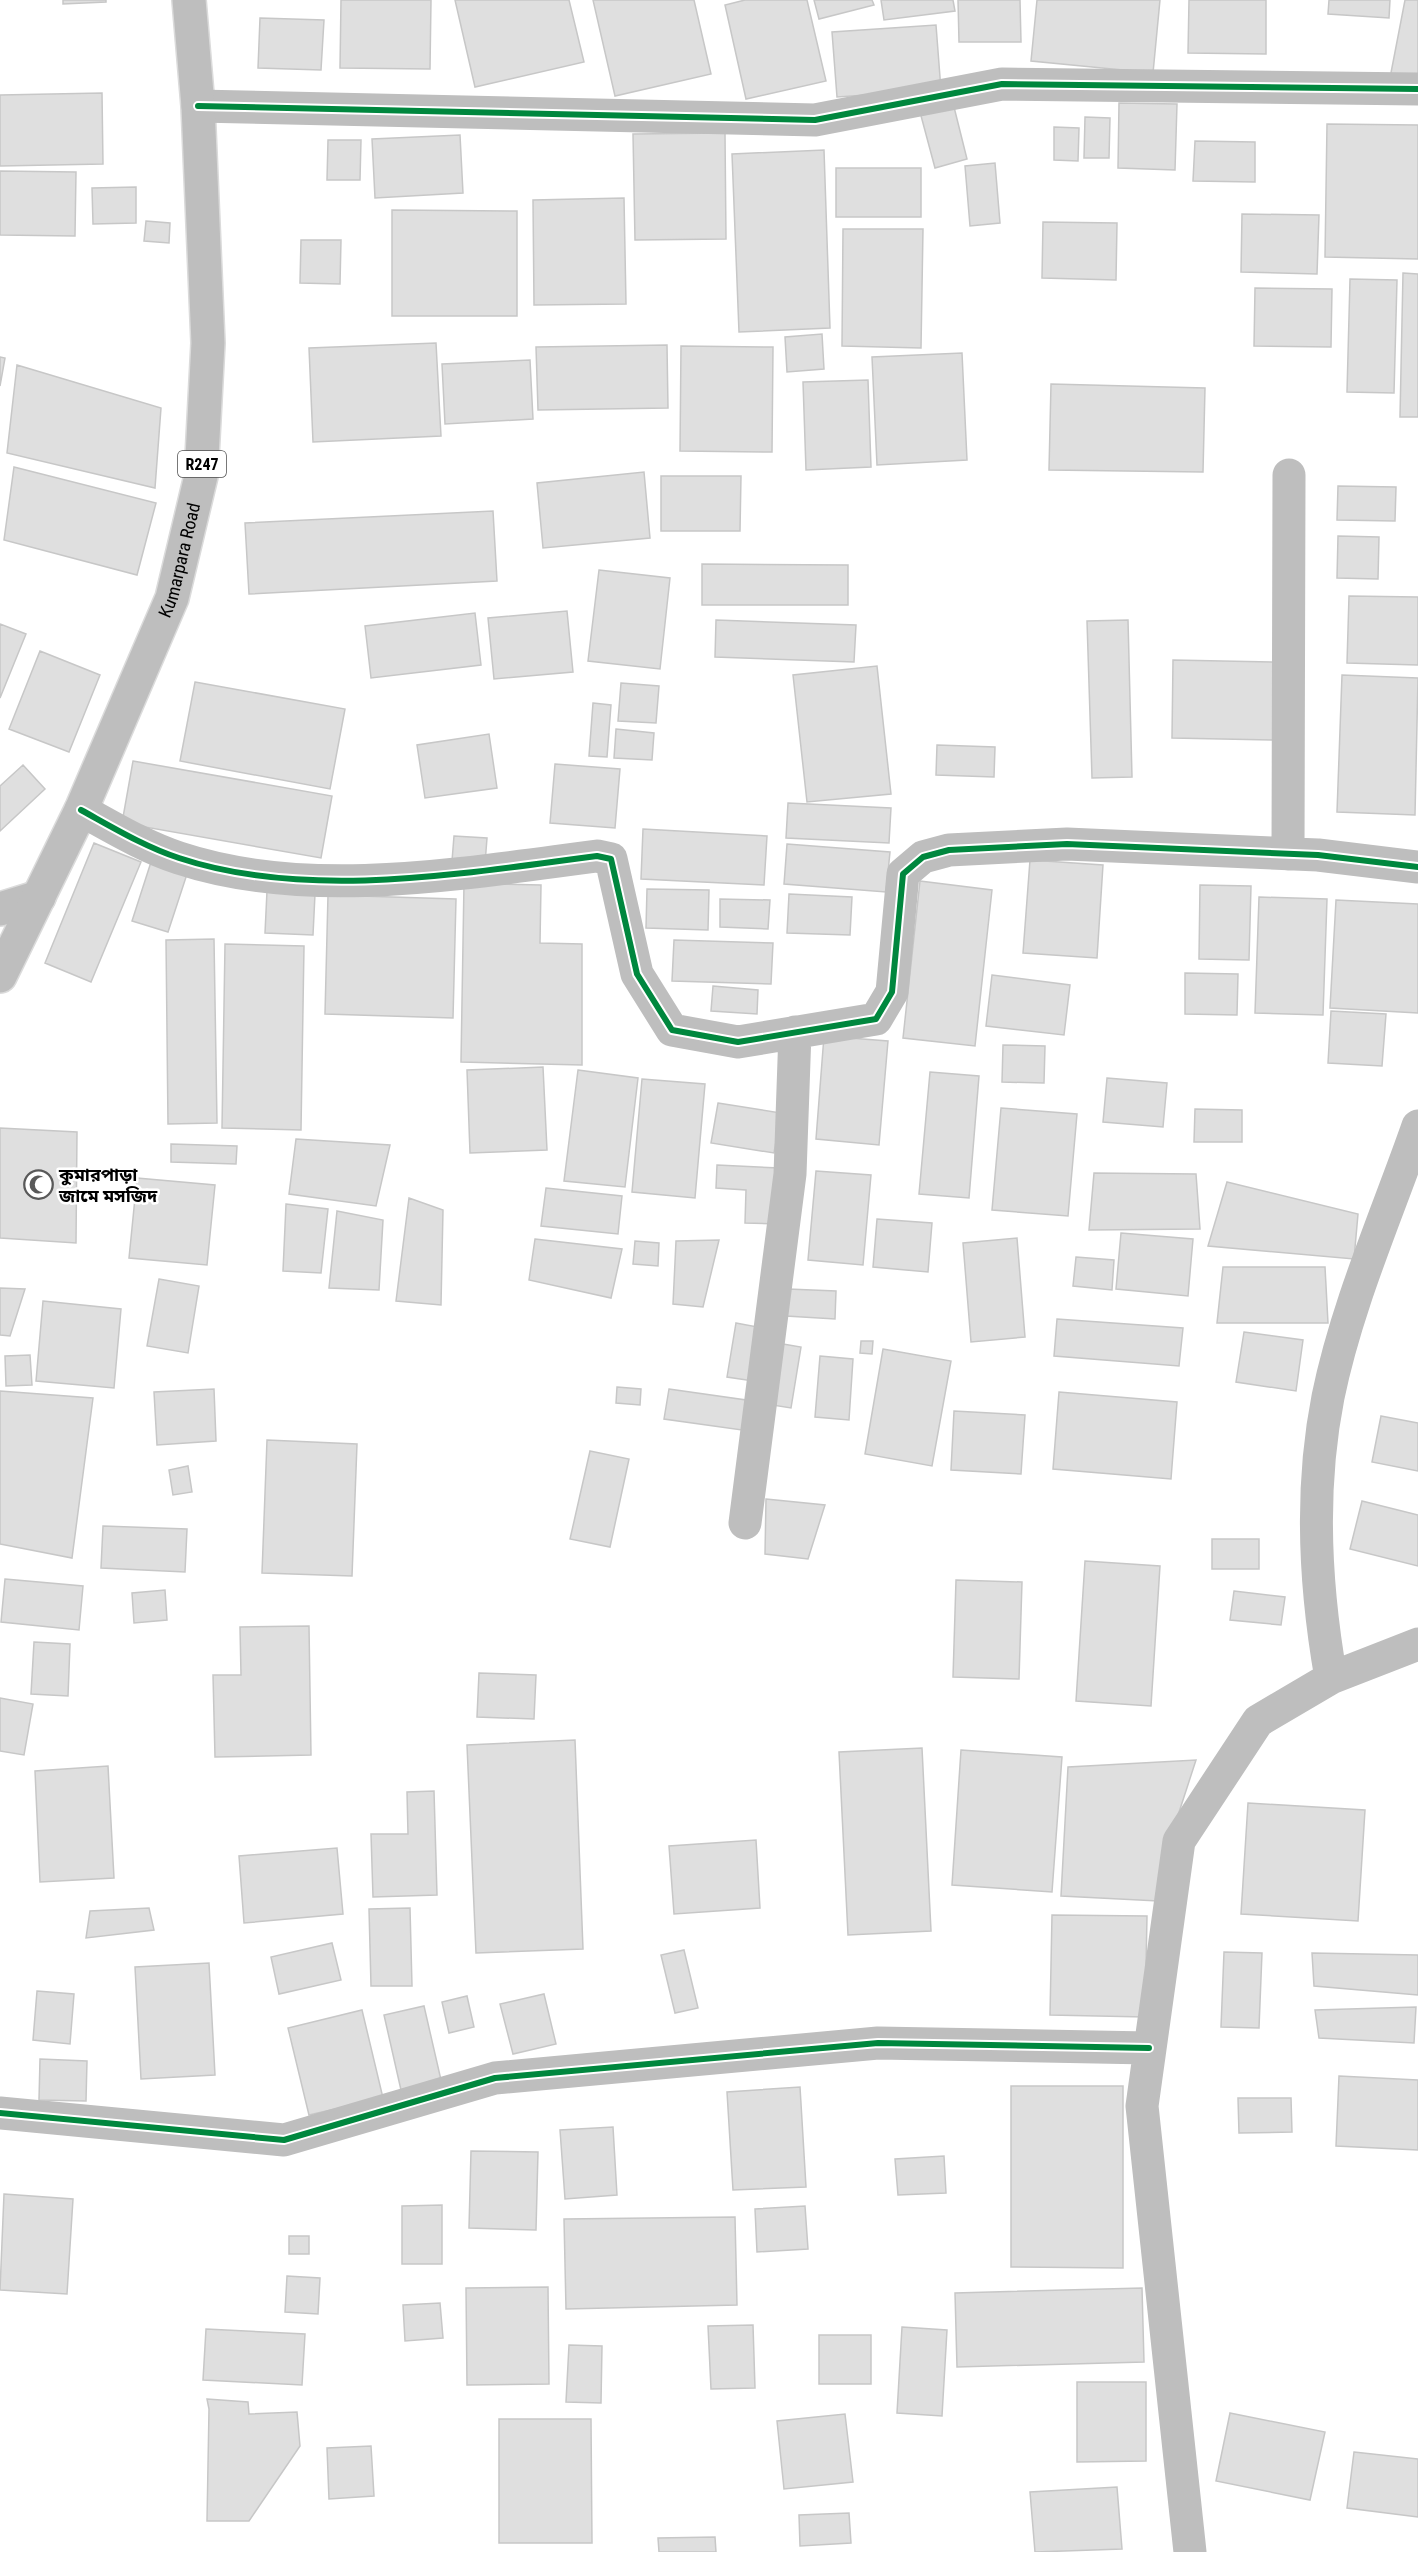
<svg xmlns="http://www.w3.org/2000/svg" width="1418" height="2552" viewBox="0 0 1418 2552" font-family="'Roboto Condensed','Noto Sans Bengali',sans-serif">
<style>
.building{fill:#dfdfdf;stroke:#c7c7c7;stroke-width:1.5}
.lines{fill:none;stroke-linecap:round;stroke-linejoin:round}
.primary-casing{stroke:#dbdbdb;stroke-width:36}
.minor{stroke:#bebebe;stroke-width:33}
.primary{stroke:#bebebe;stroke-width:33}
.cycleway-casing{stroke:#fff;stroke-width:10}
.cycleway{stroke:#00873e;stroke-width:6}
.labels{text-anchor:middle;stroke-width:5;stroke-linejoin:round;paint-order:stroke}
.shield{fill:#fff;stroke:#4c4c4c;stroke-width:1.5}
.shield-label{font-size:16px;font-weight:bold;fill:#000}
.street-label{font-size:18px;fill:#000;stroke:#fff}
.poi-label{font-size:18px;font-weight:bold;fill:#000;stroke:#fff;text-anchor:start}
</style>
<rect width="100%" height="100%" fill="#fff"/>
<path class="building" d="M 63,0 L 106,0 L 106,2 L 63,4 Z
M 341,0 L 431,0 L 430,69 L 340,68 Z
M 455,0 L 569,0 L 584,62 L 475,87 Z
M 593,0 L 694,0 L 711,74 L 615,96 Z
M 745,0 L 807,0 L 826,81 L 746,99 L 725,5 Z
M 814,0 L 872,0 L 874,5 L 819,19 Z
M 881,0 L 953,0 L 955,11 L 884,20 Z
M 958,0 L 1020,0 L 1021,42 L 959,42 Z
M 1037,0 L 1160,0 L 1153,73 L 1031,61 Z
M 1189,0 L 1266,0 L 1266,54 L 1188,53 Z
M 1329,0 L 1390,0 L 1389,18 L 1328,14 Z
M 1405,0 L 1418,0 L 1418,83 L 1390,78 Z
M 260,18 L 324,20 L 321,70 L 258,68 Z
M 936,25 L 941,90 L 837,97 L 832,32 Z
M 102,93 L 103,164 L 0,166 L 0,95 Z
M 953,103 L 967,159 L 935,168 L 920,112 Z
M 1119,103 L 1177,104 L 1175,170 L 1118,168 Z
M 1085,117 L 1110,118 L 1109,158 L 1084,158 Z
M 1327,124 L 1418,125 L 1418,259 L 1325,257 Z
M 1054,127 L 1079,128 L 1078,161 L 1054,160 Z
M 725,133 L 726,239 L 635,240 L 633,134 Z
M 460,135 L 463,193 L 375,198 L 372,139 Z
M 328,140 L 361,140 L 360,180 L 327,180 Z
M 1195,141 L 1255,142 L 1255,182 L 1193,181 Z
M 824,150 L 830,328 L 739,332 L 732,154 Z
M 995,163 L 1000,223 L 970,226 L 965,166 Z
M 836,168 L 921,168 L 921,217 L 836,217 Z
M 0,171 L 76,172 L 75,236 L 0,235 Z
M 136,187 L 136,223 L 93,224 L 92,188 Z
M 624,198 L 626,304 L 534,305 L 533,200 Z
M 392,210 L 517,211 L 517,316 L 392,316 Z
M 1242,214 L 1319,215 L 1317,274 L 1241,272 Z
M 146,221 L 170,223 L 169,243 L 144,241 Z
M 1043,222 L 1117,223 L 1116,280 L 1042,278 Z
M 843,229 L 923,229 L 921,348 L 842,346 Z
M 301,240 L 341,240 L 340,284 L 300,283 Z
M 1403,273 L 1418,274 L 1418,417 L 1400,417 Z
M 1350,279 L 1397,280 L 1394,393 L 1347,392 Z
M 1255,288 L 1332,289 L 1331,347 L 1254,346 Z
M 822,334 L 824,369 L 787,372 L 785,337 Z
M 436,343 L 441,436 L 313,442 L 309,348 Z
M 667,345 L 668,408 L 538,410 L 536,347 Z
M 681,346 L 773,347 L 772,452 L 680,451 Z
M 962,353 L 967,460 L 877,465 L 872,357 Z
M 0,357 L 5,358 L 0,386 Z
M 530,360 L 533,419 L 445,424 L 442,364 Z
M 17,365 L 161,408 L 155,488 L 7,453 Z
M 868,380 L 871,467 L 806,470 L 803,382 Z
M 1051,384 L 1205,388 L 1203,472 L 1049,470 Z
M 14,467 L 156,503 L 137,575 L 4,540 Z
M 644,472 L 650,538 L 543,548 L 537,483 Z
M 661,476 L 741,476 L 740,531 L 661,531 Z
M 1338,486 L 1396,487 L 1395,521 L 1337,520 Z
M 493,511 L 497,581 L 249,594 L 245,523 Z
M 1338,536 L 1379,537 L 1378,579 L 1337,578 Z
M 702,564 L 848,565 L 848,605 L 702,605 Z
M 599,570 L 670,578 L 660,669 L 588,661 Z
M 1349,596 L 1418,597 L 1418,665 L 1347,663 Z
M 567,611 L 573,672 L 494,679 L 488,618 Z
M 475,613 L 481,665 L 371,678 L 365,626 Z
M 716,620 L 856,625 L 854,662 L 715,657 Z
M 1128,620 L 1132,777 L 1092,778 L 1087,621 Z
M 0,624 L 26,634 L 0,698 Z
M 40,651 L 100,675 L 69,752 L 9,729 Z
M 1173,660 L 1274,662 L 1273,740 L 1172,738 Z
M 877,666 L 891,794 L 807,802 L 793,675 Z
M 1342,675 L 1418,678 L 1415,815 L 1337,812 Z
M 195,682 L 345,709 L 330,789 L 180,761 Z
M 621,683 L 659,686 L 656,723 L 618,721 Z
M 593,703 L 611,705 L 607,757 L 589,756 Z
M 616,729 L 654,733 L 652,760 L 614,758 Z
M 489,734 L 497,788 L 425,798 L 417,745 Z
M 937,745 L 995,747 L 994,777 L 936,775 Z
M 133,761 L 332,796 L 321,858 L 122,823 Z
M 555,764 L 620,769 L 615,828 L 550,823 Z
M 23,765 L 45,789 L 0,831 L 0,786 Z
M 788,803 L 891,808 L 889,843 L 786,838 Z
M 643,829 L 767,836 L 764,885 L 641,879 Z
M 454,836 L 487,838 L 485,864 L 452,861 Z
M 94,843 L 141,862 L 91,982 L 45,963 Z
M 787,844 L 890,852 L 886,892 L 784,884 Z
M 152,859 L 188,871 L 168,932 L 132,921 Z
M 1030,860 L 1103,865 L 1097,958 L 1023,953 Z
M 920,881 L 992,890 L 975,1046 L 903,1038 Z
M 464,883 L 541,885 L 540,943 L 582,944 L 582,1065 L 461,1062 Z
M 1200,885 L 1251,886 L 1249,960 L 1199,959 Z
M 647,889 L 709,890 L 708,930 L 646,928 Z
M 267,891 L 315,894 L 313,935 L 265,933 Z
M 789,894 L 852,897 L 850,935 L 787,933 Z
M 328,895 L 456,899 L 453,1018 L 325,1014 Z
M 1259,897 L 1327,899 L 1323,1015 L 1255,1013 Z
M 720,899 L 770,900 L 768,929 L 720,927 Z
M 1336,900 L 1418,904 L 1418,1013 L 1330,1008 Z
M 214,939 L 217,1123 L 168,1124 L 166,940 Z
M 674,940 L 773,943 L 771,984 L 672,981 Z
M 225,944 L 304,946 L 301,1130 L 222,1128 Z
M 1185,973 L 1238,974 L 1237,1015 L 1185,1014 Z
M 992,975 L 1070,985 L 1064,1035 L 986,1026 Z
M 713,986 L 758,990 L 757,1014 L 711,1011 Z
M 1331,1011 L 1386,1014 L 1382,1066 L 1328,1063 Z
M 824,1036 L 888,1041 L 879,1145 L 816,1139 Z
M 1003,1045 L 1045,1046 L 1044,1083 L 1002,1082 Z
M 543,1067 L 547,1150 L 470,1153 L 467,1070 Z
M 578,1070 L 638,1078 L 625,1187 L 564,1181 Z
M 930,1072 L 979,1076 L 969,1198 L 919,1194 Z
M 1107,1078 L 1167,1083 L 1163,1127 L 1103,1122 Z
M 642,1079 L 705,1084 L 695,1198 L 632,1192 Z
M 718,1103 L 781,1113 L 774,1153 L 711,1143 Z
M 1001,1108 L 1077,1114 L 1068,1216 L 992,1210 Z
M 1195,1109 L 1242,1110 L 1242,1142 L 1194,1142 Z
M 0,1128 L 77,1132 L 76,1243 L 0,1238 Z
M 296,1139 L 390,1145 L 376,1206 L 289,1194 Z
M 171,1144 L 237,1146 L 236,1164 L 171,1162 Z
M 717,1165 L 779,1168 L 777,1224 L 745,1223 L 746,1190 L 716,1188 Z
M 816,1171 L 871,1175 L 863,1265 L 808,1260 Z
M 1094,1173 L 1196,1174 L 1200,1229 L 1089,1230 Z
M 137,1178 L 215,1185 L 207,1265 L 129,1258 Z
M 1227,1182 L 1358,1214 L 1354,1259 L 1208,1246 Z
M 546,1188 L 622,1196 L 618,1234 L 541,1226 Z
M 409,1198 L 443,1210 L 441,1305 L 396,1301 Z
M 286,1204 L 328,1209 L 321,1273 L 283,1271 Z
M 337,1211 L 383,1220 L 379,1290 L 329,1288 Z
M 877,1219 L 932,1223 L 928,1272 L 873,1267 Z
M 1121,1233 L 1193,1239 L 1188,1296 L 1116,1289 Z
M 1017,1238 L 1025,1337 L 971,1342 L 963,1243 Z
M 535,1239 L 622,1249 L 611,1298 L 529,1280 Z
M 719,1240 L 703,1307 L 673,1304 L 676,1241 Z
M 635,1241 L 659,1243 L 658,1266 L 633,1264 Z
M 1076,1257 L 1114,1260 L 1112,1290 L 1073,1286 Z
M 1223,1267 L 1325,1267 L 1328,1323 L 1217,1323 Z
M 159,1279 L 199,1286 L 188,1353 L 147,1346 Z
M 0,1288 L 25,1289 L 10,1336 L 0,1335 Z
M 788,1289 L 836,1291 L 835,1319 L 786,1316 Z
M 43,1301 L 121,1309 L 114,1388 L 36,1381 Z
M 1057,1319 L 1183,1328 L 1179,1366 L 1054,1356 Z
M 736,1323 L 763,1328 L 753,1381 L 727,1377 Z
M 1244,1332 L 1303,1340 L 1296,1391 L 1236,1382 Z
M 861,1341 L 873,1341 L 872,1354 L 860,1353 Z
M 783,1344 L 801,1347 L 791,1408 L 772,1405 Z
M 883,1349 L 951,1361 L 932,1466 L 865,1454 Z
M 30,1355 L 32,1385 L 6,1386 L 5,1356 Z
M 820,1356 L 853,1359 L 849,1420 L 815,1417 Z
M 617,1387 L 641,1389 L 640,1405 L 616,1403 Z
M 214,1389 L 216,1441 L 157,1445 L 154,1392 Z
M 669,1389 L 753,1401 L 749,1431 L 664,1419 Z
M 0,1391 L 93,1398 L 72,1558 L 0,1544 Z
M 1059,1392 L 1177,1402 L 1171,1479 L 1053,1469 Z
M 954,1411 L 1025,1415 L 1021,1474 L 951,1470 Z
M 1381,1416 L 1418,1423 L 1418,1471 L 1372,1462 Z
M 267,1440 L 357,1444 L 352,1576 L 262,1573 Z
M 590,1451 L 629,1459 L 610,1547 L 570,1539 Z
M 188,1466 L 192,1492 L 173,1495 L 169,1470 Z
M 766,1499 L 825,1505 L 808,1559 L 765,1554 Z
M 1362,1501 L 1418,1515 L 1418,1566 L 1350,1549 Z
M 103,1526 L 187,1529 L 185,1572 L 101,1568 Z
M 1212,1539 L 1259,1539 L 1259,1569 L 1212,1569 Z
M 1085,1561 L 1160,1566 L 1151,1706 L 1076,1701 Z
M 5,1579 L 83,1586 L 79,1630 L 1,1622 Z
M 956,1580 L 1022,1582 L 1019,1679 L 953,1677 Z
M 165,1590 L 167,1620 L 134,1623 L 132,1593 Z
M 1234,1591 L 1285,1597 L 1281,1625 L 1230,1620 Z
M 309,1626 L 311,1755 L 215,1757 L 213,1675 L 241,1675 L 240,1627 Z
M 34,1642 L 70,1644 L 68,1696 L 31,1694 Z
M 479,1673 L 536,1675 L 534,1719 L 477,1717 Z
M 0,1698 L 33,1704 L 24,1755 L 0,1751 Z
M 575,1740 L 583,1949 L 476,1953 L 467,1745 Z
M 922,1748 L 931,1931 L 848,1935 L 839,1752 Z
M 961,1750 L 1062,1757 L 1052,1892 L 952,1885 Z
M 1196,1760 L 1170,1840 L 1158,1901 L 1061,1896 L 1068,1767 Z
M 108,1766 L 114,1878 L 40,1882 L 35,1771 Z
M 434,1791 L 437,1895 L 373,1897 L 371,1834 L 408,1834 L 407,1792 Z
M 1248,1803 L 1365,1810 L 1358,1921 L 1241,1914 Z
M 756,1840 L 760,1908 L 674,1914 L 669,1846 Z
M 337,1848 L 343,1914 L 244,1923 L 239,1856 Z
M 149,1908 L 154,1930 L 86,1938 L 90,1911 Z
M 410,1908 L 412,1986 L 371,1986 L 369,1909 Z
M 1052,1915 L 1147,1916 L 1145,2017 L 1050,2015 Z
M 332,1943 L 341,1980 L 279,1994 L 271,1957 Z
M 684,1950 L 698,2008 L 675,2013 L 661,1955 Z
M 1224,1952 L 1262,1953 L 1259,2028 L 1221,2027 Z
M 1312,1953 L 1418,1955 L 1418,1995 L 1314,1986 Z
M 209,1963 L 215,2075 L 141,2079 L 135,1967 Z
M 37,1991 L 74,1994 L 70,2044 L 33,2040 Z
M 544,1994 L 556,2044 L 513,2054 L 500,2004 Z
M 467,1996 L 474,2027 L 449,2033 L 442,2002 Z
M 424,2006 L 441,2080 L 401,2090 L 384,2015 Z
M 1416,2007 L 1414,2043 L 1319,2038 L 1315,2010 Z
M 362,2010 L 383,2098 L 309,2115 L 288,2028 Z
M 40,2059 L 87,2061 L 86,2101 L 39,2100 Z
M 1339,2076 L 1418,2080 L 1418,2150 L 1336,2146 Z
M 1011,2086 L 1123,2086 L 1123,2268 L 1011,2267 Z
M 800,2087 L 806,2187 L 733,2190 L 727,2092 Z
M 1238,2098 L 1291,2098 L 1292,2132 L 1239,2133 Z
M 613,2127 L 617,2195 L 565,2199 L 560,2130 Z
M 471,2151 L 538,2152 L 536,2230 L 469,2228 Z
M 944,2156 L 946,2193 L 898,2195 L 895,2159 Z
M 4,2194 L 73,2199 L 67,2294 L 0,2290 Z
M 442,2205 L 442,2264 L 402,2264 L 402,2206 Z
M 805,2206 L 808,2249 L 757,2252 L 755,2209 Z
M 735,2217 L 737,2305 L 566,2309 L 564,2219 Z
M 289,2236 L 309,2236 L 309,2254 L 289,2254 Z
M 287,2276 L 320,2278 L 318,2314 L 285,2312 Z
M 548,2287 L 549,2384 L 467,2385 L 466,2288 Z
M 1142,2288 L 1144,2362 L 957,2367 L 955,2293 Z
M 440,2303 L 443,2338 L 405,2341 L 403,2305 Z
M 753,2325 L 755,2388 L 711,2389 L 708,2326 Z
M 902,2327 L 947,2330 L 942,2416 L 897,2413 Z
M 206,2329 L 305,2334 L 302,2385 L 203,2380 Z
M 819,2335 L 871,2335 L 871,2384 L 819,2384 Z
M 569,2345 L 602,2346 L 601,2403 L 566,2402 Z
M 1077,2382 L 1146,2382 L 1146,2461 L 1077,2462 Z
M 207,2399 L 248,2402 L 249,2414 L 297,2412 L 300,2446 L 249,2521 L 207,2521 L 209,2409 Z
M 1230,2413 L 1325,2432 L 1310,2500 L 1216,2481 Z
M 845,2414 L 853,2482 L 784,2489 L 777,2421 Z
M 499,2419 L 591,2419 L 592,2543 L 499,2543 Z
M 371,2446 L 374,2496 L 329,2499 L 327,2448 Z
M 1354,2452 L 1418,2459 L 1418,2517 L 1347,2508 Z
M 1117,2487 L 1122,2549 L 1035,2552 L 1030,2492 Z
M 849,2513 L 851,2543 L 800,2546 L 799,2515 Z
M 715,2537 L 716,2552 L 659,2552 L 658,2538 Z"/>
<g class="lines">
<defs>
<g id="primary">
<path d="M 0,909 L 39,897"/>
<path id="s1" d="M 0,976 L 81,810 L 172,598 L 201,476 L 208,343 L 198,106 L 189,0"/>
</g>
</defs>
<use href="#primary" class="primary-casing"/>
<path class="minor" d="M 198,106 L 815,120 L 1002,84 L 1418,89
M 81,810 C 112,827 145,847 179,858 C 309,901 465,873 597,856 L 611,859 L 637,974 L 672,1030 L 738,1042 L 876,1019 L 892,992 L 903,874 L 923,857 L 949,850 L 1067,844 L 1318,855 L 1418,867
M 1288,854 L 1289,475
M 745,1523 L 790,1174 L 795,1032
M 1331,1678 C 1315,1587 1310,1488 1328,1397 C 1347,1304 1387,1215 1418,1126
M 0,2113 L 284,2140 L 495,2078 L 878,2043 L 1149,2048
M 1190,2552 L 1142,2106 L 1179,1841 L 1258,1721 L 1331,1678 L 1418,1644"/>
<use href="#primary" class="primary"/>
<defs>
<path id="cycleway" d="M 198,106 L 815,120 L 1002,84 L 1418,89
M 81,810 C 112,827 145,847 179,858 C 309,901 465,873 597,856 L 611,859 L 637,974 L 672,1030 L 738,1042 L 876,1019 L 892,992 L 903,874 L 923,857 L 949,850 L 1067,844 L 1318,855 L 1418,867
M 0,2113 L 284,2140 L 495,2078 L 878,2043 L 1149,2048"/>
</defs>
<use href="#cycleway" class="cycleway-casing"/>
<use href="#cycleway" class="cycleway"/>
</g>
<defs>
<symbol id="mosque-ring" viewBox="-11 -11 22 22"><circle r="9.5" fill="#fff" stroke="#595959" stroke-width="1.5"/><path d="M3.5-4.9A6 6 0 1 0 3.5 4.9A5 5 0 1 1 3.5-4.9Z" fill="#595959"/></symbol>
</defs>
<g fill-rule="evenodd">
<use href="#mosque-ring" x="22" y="1168" width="33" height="33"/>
</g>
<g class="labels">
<rect class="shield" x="178" y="451" width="48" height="26" rx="4.5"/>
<g class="shield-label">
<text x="202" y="470">R247</text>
</g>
<g class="street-label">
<text dy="6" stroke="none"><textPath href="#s1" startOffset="454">Kumarpara Road</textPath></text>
</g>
<g class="poi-label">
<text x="59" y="1181">কুমারপাড়া<tspan x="59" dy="21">জামে মসজিদ</tspan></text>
</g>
</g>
</svg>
